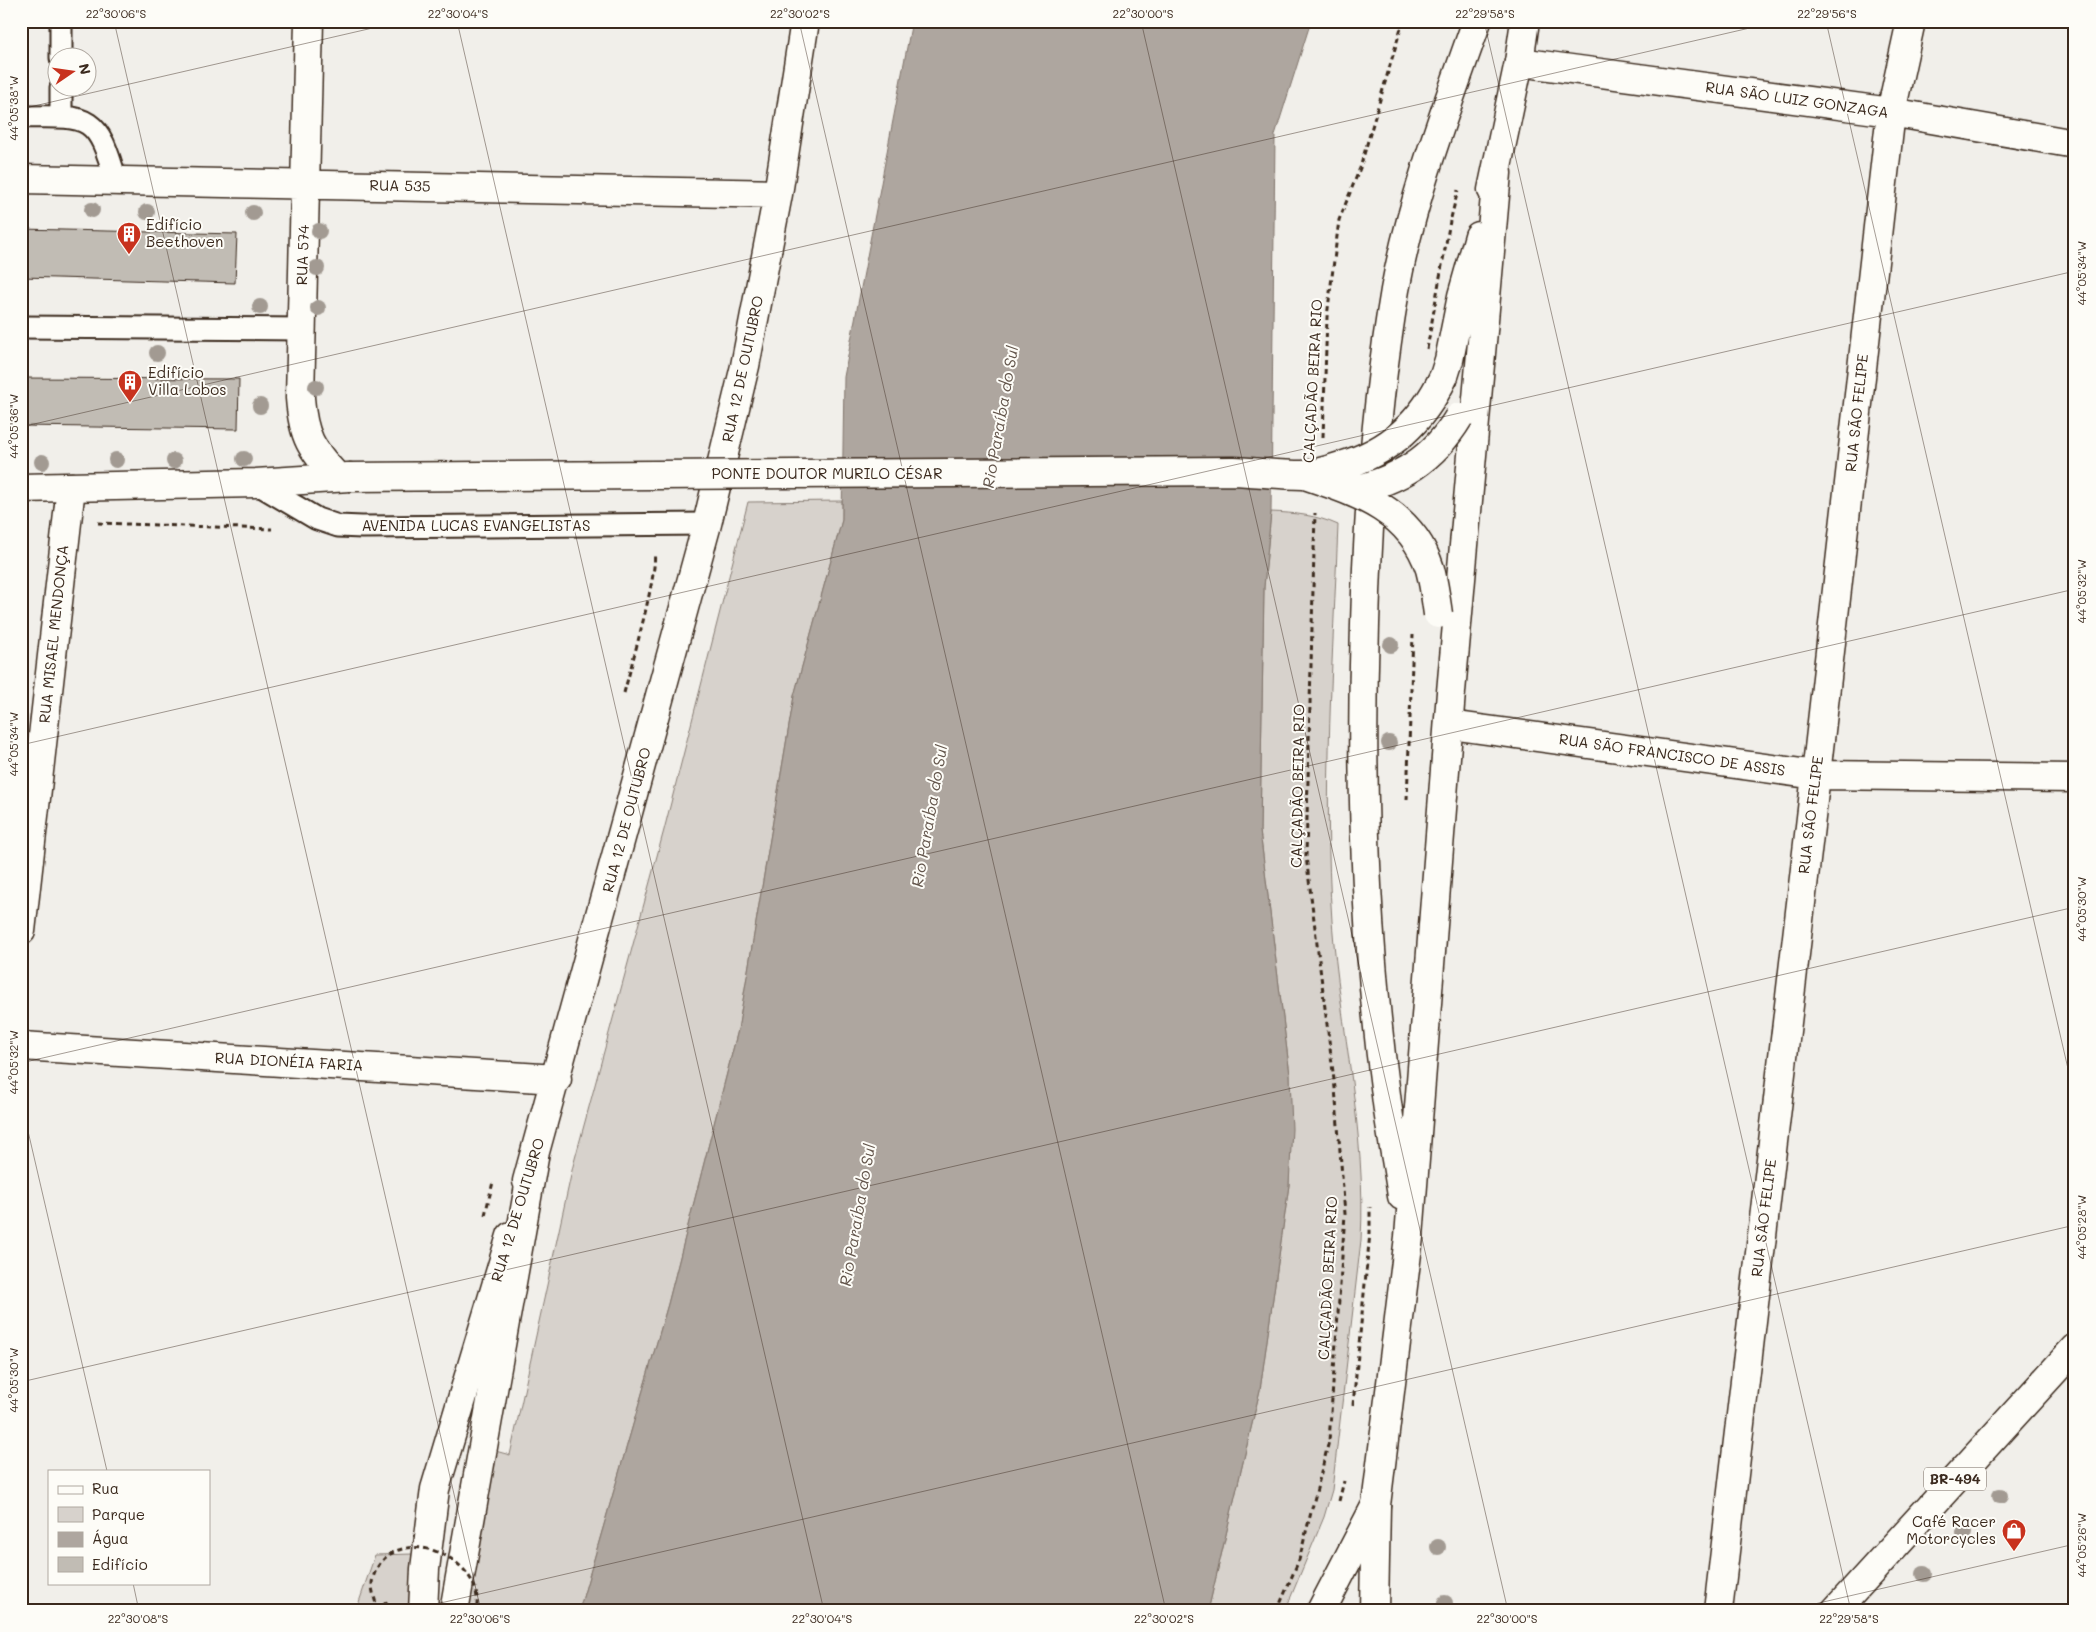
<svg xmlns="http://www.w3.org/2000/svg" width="2096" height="1632" viewBox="0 0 2096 1632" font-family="Mali,sans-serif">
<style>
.green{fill:#d7d2cc;stroke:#897e75}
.water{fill:#aea69f;stroke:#80746b}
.building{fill:#c1bcb4;stroke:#3b2a1e}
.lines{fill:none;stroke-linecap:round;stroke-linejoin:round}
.lane-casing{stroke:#3b2a1e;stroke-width:25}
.street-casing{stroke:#3b2a1e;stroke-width:31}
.secondary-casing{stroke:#3b2a1e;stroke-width:31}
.primary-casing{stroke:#3b2a1e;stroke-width:31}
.path{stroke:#3b2a1e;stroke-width:3;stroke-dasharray:5 4;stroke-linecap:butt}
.lane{stroke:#fdfcf7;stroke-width:21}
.street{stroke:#fdfcf7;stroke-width:28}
.secondary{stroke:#fdfcf7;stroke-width:28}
.primary{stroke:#fdfcf7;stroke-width:28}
.secondary-bridge-casing{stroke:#3b2a1e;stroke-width:31;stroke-linecap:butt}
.path-bridge{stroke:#3b2a1e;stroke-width:3;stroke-dasharray:5 4;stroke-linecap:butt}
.secondary-bridge{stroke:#fdfcf7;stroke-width:28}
.tree{fill:#a29a92}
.ticks{fill:none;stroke:#3b2a1e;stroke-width:1;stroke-opacity:0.45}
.labels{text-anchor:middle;stroke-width:4;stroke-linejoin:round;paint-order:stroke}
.shield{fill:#fdfcf7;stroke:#75695f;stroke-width:1}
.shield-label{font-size:14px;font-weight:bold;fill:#3b2a1e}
.street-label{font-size:15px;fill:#3b2a1e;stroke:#fdfcf7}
.poi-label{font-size:15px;fill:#3b2a1e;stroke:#fdfcf7;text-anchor:start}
.water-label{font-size:16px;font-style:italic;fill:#63554b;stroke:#fdfcf7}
.neatline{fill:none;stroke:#3b2a1e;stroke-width:2}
.ticks-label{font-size:12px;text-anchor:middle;fill:#3b2a1e}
</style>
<rect width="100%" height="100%" fill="#f1efea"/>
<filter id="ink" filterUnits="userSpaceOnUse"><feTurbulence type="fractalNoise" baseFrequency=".02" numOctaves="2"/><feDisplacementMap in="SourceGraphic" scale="10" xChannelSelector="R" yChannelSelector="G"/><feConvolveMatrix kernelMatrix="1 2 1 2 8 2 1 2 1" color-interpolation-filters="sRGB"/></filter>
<g filter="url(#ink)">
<path class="green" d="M 842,501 L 842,520 L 794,696 L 738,1030 L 668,1304 L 579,1611 L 442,1611 L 453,1535 L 470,1444 L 510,1455 L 573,1166 L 664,830 L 748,502 Z
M 1271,512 C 1295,513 1316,515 1338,525 C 1333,657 1323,790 1332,921 C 1340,1027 1367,1133 1361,1240 L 1332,1490 L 1324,1517 L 1285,1611 L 1208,1611 L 1260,1390 L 1289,1185 L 1290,1075 L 1260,831 L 1264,587 Z
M 413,1554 L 410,1611 L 356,1611 L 375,1555 Z"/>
<path class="water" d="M 912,21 L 1311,21 L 1275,135 L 1271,512 L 1264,587 L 1260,831 L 1290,1075 L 1292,1129 L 1289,1185 L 1260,1390 L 1208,1611 L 579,1611 L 668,1304 L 738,1030 L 794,696 L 842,520 L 844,377 Z"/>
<path class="building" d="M 21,229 L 237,234 L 235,283 L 21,277 Z
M 21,378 L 239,379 L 238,429 L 21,426 Z"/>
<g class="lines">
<defs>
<path id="lane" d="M 61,21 L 61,58
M 61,88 L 61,116
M 21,117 C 89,116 97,113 116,181
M 21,327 L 301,329
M 256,483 L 317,519 L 338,526 L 362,527 L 707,524"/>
<path id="street" d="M 309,21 L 300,398 C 303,437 311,449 337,477
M 1519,62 L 1891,112 L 2075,144
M 21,179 L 778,194
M 1450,725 L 1816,775 L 2075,778
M 21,931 L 71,487
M 21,1046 L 557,1079
M 527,1181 L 707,524 L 745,366 L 778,194 L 805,21
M 423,1611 L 425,1569 L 435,1489 L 511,1236
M 1321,1611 L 1376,1505
M 1718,1611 L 1816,775 L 1891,112 L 1911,21"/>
<path id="secondary" d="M 1492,190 L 1519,62 L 1525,21
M 1444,376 L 1449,360 L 1462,296 L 1479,236
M 21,488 L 256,483 L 349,477
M 1402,1196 C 1397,1162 1390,1129 1386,1095 C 1365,939 1360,781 1365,624 C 1368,512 1376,401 1395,290 C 1412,198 1446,109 1477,21
M 1374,1611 L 1376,1505 L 1409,1237 L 1451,692 L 1497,173"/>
<path id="primary" d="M 454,1611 L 534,1158
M 1835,1611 L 2075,1348"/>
</defs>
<use href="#lane" class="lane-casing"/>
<use href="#street" class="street-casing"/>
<use href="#secondary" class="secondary-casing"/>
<use href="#primary" class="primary-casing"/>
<path class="path" d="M 1451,218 L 1458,190
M 1323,437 L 1327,317 L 1339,220 L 1360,168 L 1403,21
M 98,523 L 272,529
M 624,693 C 630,670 659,570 654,553
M 485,1215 L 493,1182
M 1353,1405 L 1370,1233 L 1370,1207
M 1339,1501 L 1344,1481
M 377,1611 L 390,1599
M 1277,1611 L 1299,1560 L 1329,1441 L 1345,1214 L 1335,1088 L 1306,856 L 1315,513"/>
<use href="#lane" class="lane"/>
<use href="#street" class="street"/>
<use href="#secondary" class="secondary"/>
<use href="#primary" class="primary"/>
<defs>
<path id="secondary-bridge" d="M 1305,475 C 1358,493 1411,510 1430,569 C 1434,584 1436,600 1438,614
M 349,477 L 1234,471 C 1257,472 1280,475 1303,475 C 1316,474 1329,470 1341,466 C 1391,451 1422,422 1444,376
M 1351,491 C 1399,480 1433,460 1459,417"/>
</defs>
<use href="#secondary-bridge" class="secondary-bridge-casing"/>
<path class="path-bridge" d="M 1427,349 L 1450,221
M 1407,800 L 1413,635
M 378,1611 C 376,1602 372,1593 372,1584 C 372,1580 374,1574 376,1570 C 401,1521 488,1560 476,1611"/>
<use href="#secondary-bridge" class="secondary-bridge"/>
</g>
<g class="tree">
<circle cx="92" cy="210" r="8"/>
<circle cx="147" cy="212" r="8"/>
<circle cx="253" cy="213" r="8"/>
<circle cx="319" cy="231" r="8"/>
<circle cx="317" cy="268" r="8"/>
<circle cx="260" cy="307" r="8"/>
<circle cx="318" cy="308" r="8"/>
<circle cx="157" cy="353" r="8"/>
<circle cx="316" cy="387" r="8"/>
<circle cx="260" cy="406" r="8"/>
<circle cx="244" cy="459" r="8"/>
<circle cx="116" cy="460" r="8"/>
<circle cx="174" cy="461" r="8"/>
<circle cx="42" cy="462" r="8"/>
<circle cx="1391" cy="645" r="8"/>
<circle cx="1389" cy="743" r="8"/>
<circle cx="2000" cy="1496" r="8"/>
<circle cx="1964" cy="1533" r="8"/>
<circle cx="1438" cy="1547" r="8"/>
<circle cx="1924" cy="1574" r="8"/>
<circle cx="1445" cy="1603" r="8"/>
</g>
</g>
<path class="ticks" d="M 114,21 L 481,1611M 457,21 L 824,1611M 799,21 L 1166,1611M 1141,21 L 1508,1611M 1484,21 L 1851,1611M 1826,21 L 2075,1099M 21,109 L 403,21M 21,427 L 1780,21M 21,745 L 2075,271M 21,1063 L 2075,589M 21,1101 L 107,1471M 21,1382 L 2075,907M 133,1583 L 139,1611M 406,1611 L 2075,1225M 1784,1611 L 2075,1544"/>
<defs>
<symbol id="building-pin" viewBox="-11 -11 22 30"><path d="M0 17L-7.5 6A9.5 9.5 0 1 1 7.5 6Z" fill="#c8321e" stroke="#fdfcf7"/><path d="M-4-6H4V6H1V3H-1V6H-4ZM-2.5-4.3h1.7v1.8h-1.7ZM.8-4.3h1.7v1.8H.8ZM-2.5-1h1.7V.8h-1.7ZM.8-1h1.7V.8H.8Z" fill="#fff"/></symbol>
<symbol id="shop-pin" viewBox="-11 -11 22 30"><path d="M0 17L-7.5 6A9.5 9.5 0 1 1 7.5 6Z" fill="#c8321e" stroke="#fdfcf7"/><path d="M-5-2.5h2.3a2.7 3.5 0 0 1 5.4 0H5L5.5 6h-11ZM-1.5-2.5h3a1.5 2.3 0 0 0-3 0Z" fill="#fff"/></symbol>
</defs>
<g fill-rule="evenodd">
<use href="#building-pin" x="115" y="220" width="28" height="38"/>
<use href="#building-pin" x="116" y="368" width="28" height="38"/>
<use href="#shop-pin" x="2000" y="1517" width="28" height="38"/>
</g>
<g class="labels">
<rect class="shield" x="1924" y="1467.5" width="62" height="23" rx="4"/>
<g class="shield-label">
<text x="1955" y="1484">BR-494</text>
</g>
<g class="street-label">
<text transform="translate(1797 100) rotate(8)" y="5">RUA SÃO LUIZ GONZAGA</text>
<text transform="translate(400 186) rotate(1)" y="5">RUA 535</text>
<text transform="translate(303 255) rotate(-88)" y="5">RUA 574</text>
<text transform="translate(743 369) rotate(-78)" y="5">RUA 12 DE OUTUBRO</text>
<text transform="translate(1313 381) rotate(-87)" y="5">CALÇADÃO BEIRA RIO</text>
<text transform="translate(1857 413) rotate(-84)" y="5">RUA SÃO FELIPE</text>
<text x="827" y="479">PONTE DOUTOR MURILO CÉSAR</text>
<text x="476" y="531">AVENIDA LUCAS EVANGELISTAS</text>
<text transform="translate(54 634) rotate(-84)" y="5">RUA MISAEL MENDONÇA</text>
<text transform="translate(1672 755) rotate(8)" y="5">RUA SÃO FRANCISCO DE ASSIS</text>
<text transform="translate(1298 786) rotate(-89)" y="5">CALÇADÃO BEIRA RIO</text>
<text transform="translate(1811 815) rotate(-83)" y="5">RUA SÃO FELIPE</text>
<text transform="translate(627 820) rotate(-75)" y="5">RUA 12 DE OUTUBRO</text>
<text transform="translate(289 1062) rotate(3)" y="5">RUA DIONÉIA FARIA</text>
<text transform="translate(518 1210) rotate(-73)" y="5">RUA 12 DE OUTUBRO</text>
<text transform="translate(1764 1218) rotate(-83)" y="5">RUA SÃO FELIPE</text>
<text transform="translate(1328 1278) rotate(-87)" y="5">CALÇADÃO BEIRA RIO</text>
</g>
<g class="poi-label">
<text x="146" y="230">Edifício<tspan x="146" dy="17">Beethoven</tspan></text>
<text x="148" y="378">Edifício<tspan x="148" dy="17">Villa Lobos</tspan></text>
<text x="1996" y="1527" text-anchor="end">Café Racer<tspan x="1996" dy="17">Motorcycles</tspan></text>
</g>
<g class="water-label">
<text transform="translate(1000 417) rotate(-80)" y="6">Rio Paraíba do Sul</text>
<text transform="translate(929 816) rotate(-80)" y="6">Rio Paraíba do Sul</text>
<text transform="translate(857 1215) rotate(-80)" y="6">Rio Paraíba do Sul</text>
</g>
</g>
<rect width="2096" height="1632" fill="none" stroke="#fdfcf7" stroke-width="55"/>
<rect x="48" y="1470" width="162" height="115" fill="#fdfcf7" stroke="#afa8a0"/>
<rect x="58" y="1486" width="25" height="8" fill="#fdfcf7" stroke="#afa8a0"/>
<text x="92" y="1494" font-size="15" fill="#3b2a1e">Rua</text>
<rect x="58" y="1507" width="25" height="15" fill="#d7d2cc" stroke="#afa8a0"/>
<text x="92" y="1520" font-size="15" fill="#3b2a1e">Parque</text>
<rect x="58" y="1532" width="25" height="15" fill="#aea69f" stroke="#afa8a0"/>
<text x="92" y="1544" font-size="15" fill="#3b2a1e">Água</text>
<rect x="58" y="1557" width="25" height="15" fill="#c1bcb4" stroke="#afa8a0"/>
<text x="92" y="1570" font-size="15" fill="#3b2a1e">Edifício</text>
<g transform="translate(72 72) rotate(77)"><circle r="24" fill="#fdfcf7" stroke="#afa8a0"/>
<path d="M0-4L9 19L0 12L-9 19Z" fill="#c8321e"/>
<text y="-8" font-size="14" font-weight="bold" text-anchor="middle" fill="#3b2a1e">N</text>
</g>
<rect x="28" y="28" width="2040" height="1576" class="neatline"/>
<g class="ticks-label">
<text x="116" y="18">22°30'06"S</text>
<text x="458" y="18">22°30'04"S</text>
<text x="800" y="18">22°30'02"S</text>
<text x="1143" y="18">22°30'00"S</text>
<text x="1485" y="18">22°29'58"S</text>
<text x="1827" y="18">22°29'56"S</text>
<text transform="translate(14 108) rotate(-90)" y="4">44°05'38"W</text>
<text transform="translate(2082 273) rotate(-90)" y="4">44°05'34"W</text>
<text transform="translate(14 426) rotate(-90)" y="4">44°05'36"W</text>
<text transform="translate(2082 591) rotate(-90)" y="4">44°05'32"W</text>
<text transform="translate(14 744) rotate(-90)" y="4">44°05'34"W</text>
<text transform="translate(2082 909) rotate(-90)" y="4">44°05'30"W</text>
<text transform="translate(14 1062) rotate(-90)" y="4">44°05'32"W</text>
<text transform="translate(2082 1227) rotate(-90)" y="4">44°05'28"W</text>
<text transform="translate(14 1380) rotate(-90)" y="4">44°05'30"W</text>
<text transform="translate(2082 1545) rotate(-90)" y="4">44°05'26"W</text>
<text x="138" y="1623">22°30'08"S</text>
<text x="480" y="1623">22°30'06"S</text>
<text x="822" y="1623">22°30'04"S</text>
<text x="1164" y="1623">22°30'02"S</text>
<text x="1507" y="1623">22°30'00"S</text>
<text x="1849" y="1623">22°29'58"S</text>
</g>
</svg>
